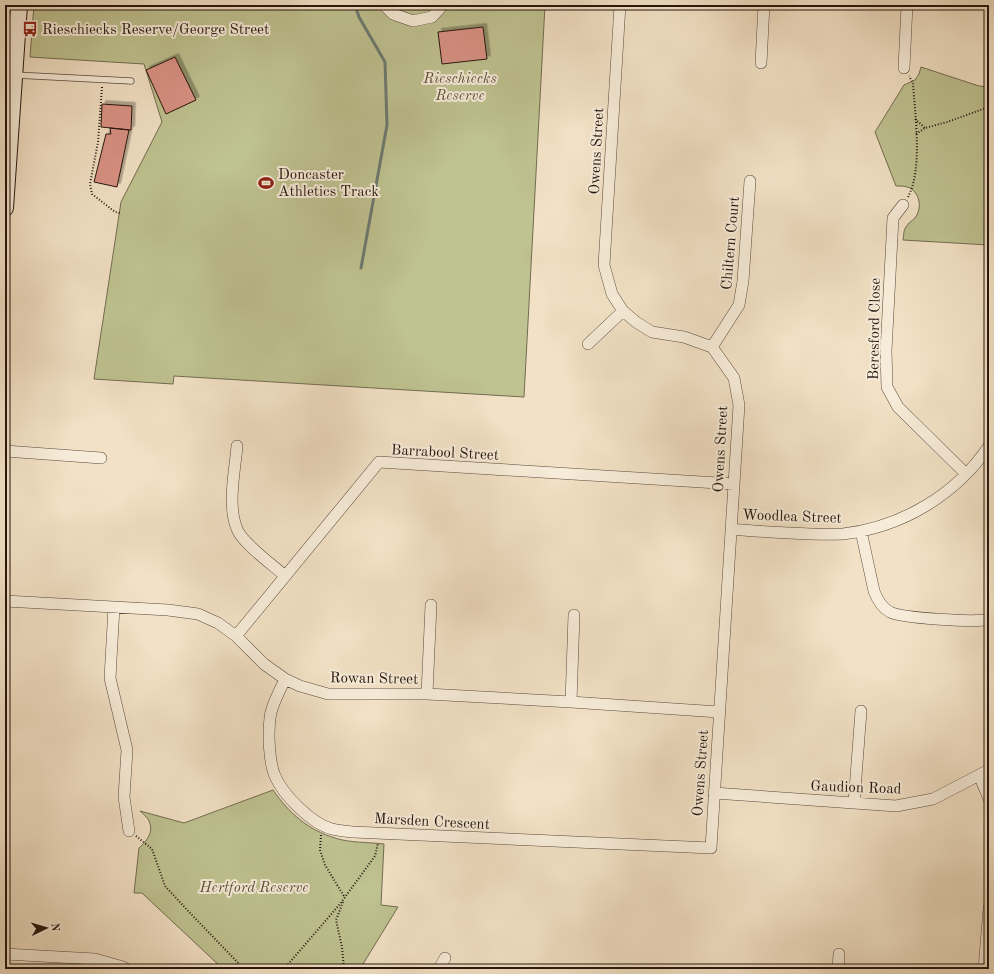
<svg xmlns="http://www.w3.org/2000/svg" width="994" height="974" viewBox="0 0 994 974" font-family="'Old Standard TT',serif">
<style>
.green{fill:#bfc291;stroke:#726c50}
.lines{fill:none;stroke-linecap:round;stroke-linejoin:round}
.stream{stroke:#6c7a71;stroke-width:3}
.building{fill:#da9285;stroke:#26150e;filter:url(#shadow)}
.lane-casing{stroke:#59483c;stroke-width:7}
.street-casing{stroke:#59483c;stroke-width:12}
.secondary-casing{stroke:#26150e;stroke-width:18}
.path{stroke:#26150e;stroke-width:2;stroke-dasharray:1 2;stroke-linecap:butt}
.lane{stroke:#f7ecd9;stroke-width:5.5}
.street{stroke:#f7ecd9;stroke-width:11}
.secondary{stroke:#f7ecd9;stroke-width:16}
.labels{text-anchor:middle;stroke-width:4;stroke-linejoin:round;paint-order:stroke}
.poi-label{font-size:15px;fill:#26150e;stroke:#f7ecd9;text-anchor:start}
.park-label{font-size:15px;font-style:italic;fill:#5c523c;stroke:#f7ecd9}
.street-label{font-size:15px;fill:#26150e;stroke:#f7ecd9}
</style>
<defs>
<filter id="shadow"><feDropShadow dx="3.5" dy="-3.5" stdDeviation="0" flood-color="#0004"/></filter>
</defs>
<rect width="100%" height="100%" fill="#f2e1c5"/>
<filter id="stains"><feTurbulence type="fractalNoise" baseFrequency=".005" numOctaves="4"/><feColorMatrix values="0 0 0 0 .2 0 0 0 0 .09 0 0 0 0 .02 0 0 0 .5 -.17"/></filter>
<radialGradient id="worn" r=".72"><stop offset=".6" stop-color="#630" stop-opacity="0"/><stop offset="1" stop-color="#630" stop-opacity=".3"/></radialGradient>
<path class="green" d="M 34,5 L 545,5 L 524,397 L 174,376 L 173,384 L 94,379 L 121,202 L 162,122 L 144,64 L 30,57 Z
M 921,67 L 979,86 L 989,87 L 989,245 L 903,240 C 904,236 903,231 906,227 C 908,223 912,221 915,218 C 921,210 921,199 914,191 C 909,186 903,186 896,186 L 875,132 L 904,85 L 915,80 L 919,74 Z
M 273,790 C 289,813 308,830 335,838 C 350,843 368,842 384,844 L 381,905 L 398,907 L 360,969 L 223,969 L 142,893 L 134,893 L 139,848 C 147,841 154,832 149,821 C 148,818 143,814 140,811 L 184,823 Z"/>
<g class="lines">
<path class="stream" d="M 355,5 L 359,17 L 385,62 L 387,125 L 361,268"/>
</g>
<path class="building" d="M 483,27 L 487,59 L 442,64 L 438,32 Z
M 175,57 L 196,100 L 166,114 L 146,70 Z
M 102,104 L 132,106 L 131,130 L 101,127 Z
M 110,128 L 129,130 L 117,187 L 94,182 L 106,134 L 111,134 Z"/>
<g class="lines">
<defs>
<path id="lane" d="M 15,75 L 131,81"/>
<path id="street" d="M 384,5 L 393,14 L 413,21 L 432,17 L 443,5
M 761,63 L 764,5
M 904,68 L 907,5
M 903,205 L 893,218 L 886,351 L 887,387 L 898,407 L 966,474
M 588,344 L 623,311
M 712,347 L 739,305 L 743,281 L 750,181
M 237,446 C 235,471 227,505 237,529 C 242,543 273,565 285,576
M 5,451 L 101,458
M 731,529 C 750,531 769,532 789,533 C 807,534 825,535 843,534 C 902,527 956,495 989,446
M 861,531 L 874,591 C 877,599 882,608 890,612 C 901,618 977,623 989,619
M 5,601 L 168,610 L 198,614 L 218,623 L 236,636 L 264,664 L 285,679 L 300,686 L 328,694 L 427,694 L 571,702 L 719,712
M 114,607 L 110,678 L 127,750 L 124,797 L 129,831
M 236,636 L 379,462 L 734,484
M 285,679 C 280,691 271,705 270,718 C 268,734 269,762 275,776 C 283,795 312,824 332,829 C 339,831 346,831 353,832 L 711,848 L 739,405 L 734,378 L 712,347 L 684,337 L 652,332 L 636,322 L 623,311 L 612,294 L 604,265 L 620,5
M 427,694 L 431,605
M 571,702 L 574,615
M 979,775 L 989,799
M 714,793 L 896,806 L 933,799 L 989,770
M 854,803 L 861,711
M 5,954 L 95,959 L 123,967 L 126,969
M 439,969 L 445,958
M 838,969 L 839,954
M 984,969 L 989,908"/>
<path id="secondary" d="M 5,208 L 19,5"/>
</defs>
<use href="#lane" class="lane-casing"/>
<use href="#street" class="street-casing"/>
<use href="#secondary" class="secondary-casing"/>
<path class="path" d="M 102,87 L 98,142 L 90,184 L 92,194 L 115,212 L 120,213
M 915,119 L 925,128
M 916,134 L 925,128 L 947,122 L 989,107
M 908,197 C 923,169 915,115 913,83 L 909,76
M 321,835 L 320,850 L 325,865 L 345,898
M 136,836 L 152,849 L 165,886 L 190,913 L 244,969
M 343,902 L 336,920 L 342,947 L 344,969
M 284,969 L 340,904 L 375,856 L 378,843"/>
<use href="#lane" class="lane"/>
<use href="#street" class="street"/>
<use href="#secondary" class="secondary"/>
</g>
<defs>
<symbol id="bus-bare" viewBox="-9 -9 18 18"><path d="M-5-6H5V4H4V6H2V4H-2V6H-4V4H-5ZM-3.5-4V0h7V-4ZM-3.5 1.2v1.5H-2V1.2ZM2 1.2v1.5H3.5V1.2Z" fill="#8f2418" stroke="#f7ecd9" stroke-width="2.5" paint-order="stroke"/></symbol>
<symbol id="stadium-bare" viewBox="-9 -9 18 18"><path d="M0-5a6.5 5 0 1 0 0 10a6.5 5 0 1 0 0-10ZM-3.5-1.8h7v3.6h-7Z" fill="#8f2418" stroke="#f7ecd9" stroke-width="2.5" paint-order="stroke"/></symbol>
</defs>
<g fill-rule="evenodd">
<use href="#bus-bare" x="19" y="18" width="22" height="22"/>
<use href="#stadium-bare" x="255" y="172" width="22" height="22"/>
</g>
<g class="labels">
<g class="poi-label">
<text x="42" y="34">Rieschiecks Reserve/George Street</text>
<text x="278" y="179">Doncaster<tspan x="278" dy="17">Athletics Track</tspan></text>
</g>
<g class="park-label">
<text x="460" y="83">Rieschiecks<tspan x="460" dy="17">Reserve</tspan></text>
<text x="254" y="892">Hertford Reserve</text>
</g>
<g class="street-label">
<text transform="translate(596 151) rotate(-87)" y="5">Owens Street</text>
<text transform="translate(730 243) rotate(-85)" y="5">Chiltern Court</text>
<text transform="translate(874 329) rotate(-89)" y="5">Beresford Close</text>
<text transform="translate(720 449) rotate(-87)" y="5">Owens Street</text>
<text transform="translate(445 452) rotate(3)" y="5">Barrabool Street</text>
<text transform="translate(792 516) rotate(2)" y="5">Woodlea Street</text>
<text transform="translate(374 678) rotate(1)" y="5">Rowan Street</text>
<text transform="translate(700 773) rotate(-86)" y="5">Owens Street</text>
<text transform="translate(856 787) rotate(2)" y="5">Gaudion Road</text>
<text transform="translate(432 821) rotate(3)" y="5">Marsden Crescent</text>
</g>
</g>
<rect width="994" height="974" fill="none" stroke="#f2e1c5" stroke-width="20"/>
<rect x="6" y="6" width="982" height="962" fill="none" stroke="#26150e" stroke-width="2"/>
<rect x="10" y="10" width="974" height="954" fill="none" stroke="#26150e"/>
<g transform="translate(46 928) rotate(85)" stroke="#f7ecd9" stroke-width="3" paint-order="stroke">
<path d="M0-3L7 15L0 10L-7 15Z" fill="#26150e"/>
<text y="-6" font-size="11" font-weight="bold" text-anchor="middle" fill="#26150e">N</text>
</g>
<rect width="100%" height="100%" filter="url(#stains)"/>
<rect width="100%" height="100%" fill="url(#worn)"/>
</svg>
